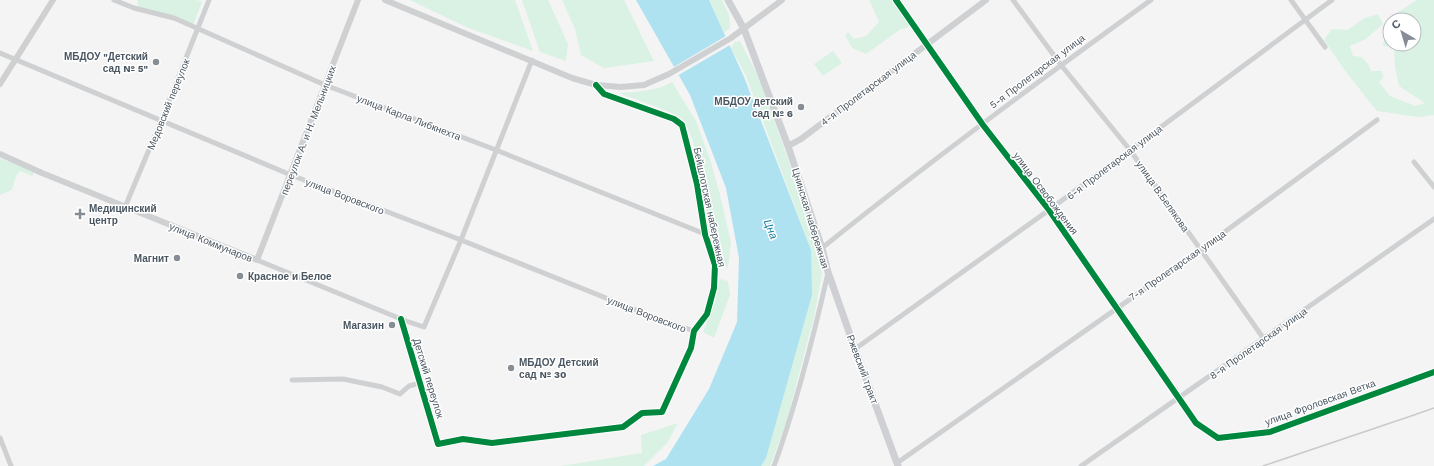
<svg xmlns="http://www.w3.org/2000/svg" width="1434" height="466" viewBox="0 0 1434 466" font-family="'Work Sans',sans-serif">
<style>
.green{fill:#d9f2e3}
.water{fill:#aee2f0}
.pier{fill:#f4f4f4}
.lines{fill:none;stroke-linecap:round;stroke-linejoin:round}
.minor{stroke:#ced0d2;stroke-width:5}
.tertiary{stroke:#ced0d2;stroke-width:6}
.secondary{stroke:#ced0d4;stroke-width:7}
.rail{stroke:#c9cacc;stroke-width:1.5}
.cycleway-casing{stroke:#fff;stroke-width:8}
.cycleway{stroke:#00873e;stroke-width:6}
.poi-dot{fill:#868d94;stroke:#fff;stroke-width:1.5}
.labels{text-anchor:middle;stroke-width:3;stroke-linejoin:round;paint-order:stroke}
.poi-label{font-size:10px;font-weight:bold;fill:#4a5661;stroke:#fff;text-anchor:end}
.street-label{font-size:10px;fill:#4a5661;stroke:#fff}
.water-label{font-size:11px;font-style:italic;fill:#0c7c9b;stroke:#fff}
</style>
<rect width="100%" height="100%" fill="#f4f4f4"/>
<path class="green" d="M 137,0 L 197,0 L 202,2 L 192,28 L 174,17 L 139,9 Z
M 410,0 L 515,0 L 533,51 L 466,27 Z
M 522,0 L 548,0 L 568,44 L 566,61 L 540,52 Z
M 562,0 L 624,0 L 654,61 L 604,68 L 581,55 L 575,29 Z
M 709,0 L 722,0 L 729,15 L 730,29 L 724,32 Z
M 869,0 L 894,0 L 910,24 L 907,28 L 901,29 L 866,54 L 852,48 L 845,35 L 848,32 L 854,39 L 866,36 L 879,22 Z
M 1417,0 L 1434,0 L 1434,115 L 1418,117 L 1377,111 L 1346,72 L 1324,40 L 1332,29 L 1347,30 L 1365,18 L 1378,14 L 1383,24 L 1366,39 L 1350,46 L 1353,56 L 1362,57 L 1368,64 L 1371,71 L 1382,71 L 1383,78 L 1379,82 L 1390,96 L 1415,106 L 1425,103 L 1399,86 L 1395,67 L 1394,47 L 1383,46 L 1385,32 L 1390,28 L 1390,44 L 1414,44 L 1414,20 L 1390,20 L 1393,15 Z
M 740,41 L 759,78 L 788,159 L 798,190 L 803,202 L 819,251 L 822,274 L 814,317 L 786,423 L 770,466 L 761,466 L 766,458 L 811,250 L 746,76 L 731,48 L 735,42 Z
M 833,51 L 842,63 L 823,76 L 814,64 Z
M 672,82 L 696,121 L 710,159 L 720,195 L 731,243 L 728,268 L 716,262 C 714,254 711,246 710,238 C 705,210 700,140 682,119 C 675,112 631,98 619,93 C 637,92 657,91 672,82 Z
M 0,158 L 10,162 L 15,160 L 35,172 L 32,176 L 20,171 L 16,176 L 12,190 L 0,195 Z
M 720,279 L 728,281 L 730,295 L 714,338 L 703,332 L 715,303 Z
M 678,423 L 668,442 L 644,466 L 560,466 L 642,453 L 641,435 Z"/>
<path class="water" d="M 636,0 L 709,0 L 744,77 L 811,250 L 812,295 L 766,458 L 761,466 L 653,466 L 666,459 L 709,389 L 737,322 L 739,258 L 726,188 L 690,95 Z"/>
<path class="pier" d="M 726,36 L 730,45 L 677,76 L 672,68 Z"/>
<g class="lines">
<path class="minor" d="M 114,0 L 134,8 L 174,18 L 325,85 L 496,150 L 705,234
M 896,0 L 983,125 L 1049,210 L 1196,423 L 1218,438 L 1270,432 L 1434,372
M 1013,0 L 1061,65 L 1130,150 L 1264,339
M 1291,0 L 1325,47
M 0,53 L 291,175 L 461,240 L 651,316 L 694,331
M 1414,162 L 1434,187
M 125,207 L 161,121 L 209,0
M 822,248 C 929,162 1040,80 1151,0
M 257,260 L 406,321 L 424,327 L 461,240 L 532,60
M 401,319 L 438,444 L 463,439 L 492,443 L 623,427 L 642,413 L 662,412 L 691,348 L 694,331 L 707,314 L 714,288 L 715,265 L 705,234 L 697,184 L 682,125 L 674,119 L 604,94 L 596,85
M 855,349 L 1049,210 L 1332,0
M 292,380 L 343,379 L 382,387 L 400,394 L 409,386 L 420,383
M 0,438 L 11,466
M 897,463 L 1200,250 L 1377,120
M 774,466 C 797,403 813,339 828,273
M 1081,466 L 1434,219"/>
<path class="tertiary" d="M 385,0 L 572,78 L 596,85 L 621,87 L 644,85 L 669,74 L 731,38 L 782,0
M 0,84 L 53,0
M 788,146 L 801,139 L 986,0
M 0,154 L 42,173 L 257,260 L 358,0"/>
<path class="secondary" d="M 728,0 L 744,29 L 788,146 L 822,248 L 828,272 L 855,349 L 898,466"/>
<path class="rail" d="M 1263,466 L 1414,415 L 1434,408"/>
<defs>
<path id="cycleway" d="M 896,0 L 983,125 L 1049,210 L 1196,423 L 1218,438 L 1270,432 L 1434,372
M 401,319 L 438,444 L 463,439 L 492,443 L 623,427 L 642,413 L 662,412 L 691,348 L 694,331 L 707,314 L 714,288 L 715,265 L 705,234 L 697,184 L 682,125 L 674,119 L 604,94 L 596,85"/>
</defs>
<use href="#cycleway" class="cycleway-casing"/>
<use href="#cycleway" class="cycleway"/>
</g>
<g class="poi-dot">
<circle cx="156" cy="62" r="4"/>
<circle cx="801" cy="107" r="4"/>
<path d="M78 208h4v4h4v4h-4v4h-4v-4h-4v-4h4z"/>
<circle cx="177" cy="258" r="4"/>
<circle cx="240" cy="276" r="4"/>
<circle cx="392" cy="325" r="4"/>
<circle cx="511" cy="368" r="4"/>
</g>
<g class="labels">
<g class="poi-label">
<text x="148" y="60">МБДОУ "Детский<tspan x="148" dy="12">сад № 5"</tspan></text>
<text x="793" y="105">МБДОУ детский<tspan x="793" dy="12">сад № 6</tspan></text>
<text x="89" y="212" text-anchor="start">Медицинский<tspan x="89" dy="12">центр</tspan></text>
<text x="169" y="262">Магнит</text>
<text x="248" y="280" text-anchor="start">Красное и Белое</text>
<text x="384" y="329">Магазин</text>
<text x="519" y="366" text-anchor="start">МБДОУ Детский<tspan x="519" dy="12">сад № 30</tspan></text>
</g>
<g class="street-label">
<text transform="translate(1037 71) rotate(-37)" y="4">5-я Пролетарская улица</text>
<text transform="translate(868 88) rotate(-37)" y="4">4-я Пролетарская улица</text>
<text transform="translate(168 104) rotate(-68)" y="4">Медовский переулок</text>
<text transform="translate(409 117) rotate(21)" y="4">улица Карла Либкнехта</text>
<text transform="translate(308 130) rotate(-69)" y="4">переулок А. и Н. Мельницких</text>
<text transform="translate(1114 162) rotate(-37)" y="4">6-я Пролетарская улица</text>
<text transform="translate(1046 193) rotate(53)" y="4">улица Освобождения</text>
<text transform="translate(345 196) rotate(21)" y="4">улица Воровского</text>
<text transform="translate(1163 196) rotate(55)" y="4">улица В.Белякова</text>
<text transform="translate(710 207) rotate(78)" y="4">Бейшлотская набережная</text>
<text transform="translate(811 218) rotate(73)" y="4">Цнинская набережная</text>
<text transform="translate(211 242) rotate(22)" y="4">улица Коммунаров</text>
<text transform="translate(1177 265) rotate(-35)" y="4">7-я Пролетарская улица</text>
<text transform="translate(647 314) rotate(21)" y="4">улица Воровского</text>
<text transform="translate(1258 343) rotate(-35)" y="4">8-я Пролетарская улица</text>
<text transform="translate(863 369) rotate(70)" y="4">Ржевский тракт</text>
<text transform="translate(429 378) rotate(73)" y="4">Детский переулок</text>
<text transform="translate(1320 402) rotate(-20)" y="4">улица Фроловская Ветка</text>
</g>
<g class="water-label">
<text transform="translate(771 229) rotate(68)" y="4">Цна</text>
</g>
</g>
<g transform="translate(1402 32) rotate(322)"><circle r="19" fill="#ffffff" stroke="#b7bbc0"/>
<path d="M0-3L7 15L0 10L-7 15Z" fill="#868d94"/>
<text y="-6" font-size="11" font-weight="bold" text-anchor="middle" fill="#4a5661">С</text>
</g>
</svg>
